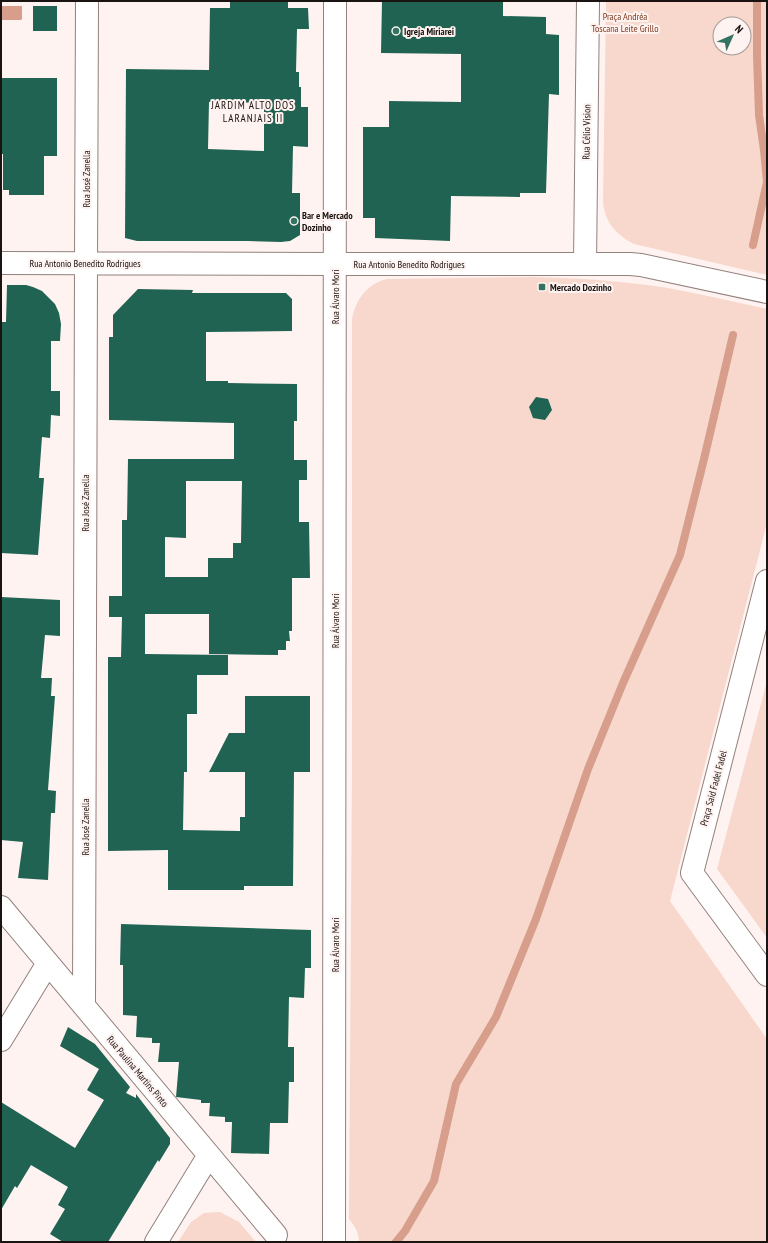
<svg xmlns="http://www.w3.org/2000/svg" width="768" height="1243" viewBox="0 0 768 1243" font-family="'PT Sans Narrow',sans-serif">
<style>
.green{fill:#f8d8cd;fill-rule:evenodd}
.water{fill:#d69e8b}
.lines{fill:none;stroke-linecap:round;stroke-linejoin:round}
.stream{stroke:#d69e8b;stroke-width:8}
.building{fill:#206352;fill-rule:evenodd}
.minor-casing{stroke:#92817c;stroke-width:24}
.minor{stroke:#fff;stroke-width:22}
.poi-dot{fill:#327361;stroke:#fef3f0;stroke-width:1.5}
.labels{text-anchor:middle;stroke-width:4;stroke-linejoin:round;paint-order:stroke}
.park-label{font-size:10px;fill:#7e3a21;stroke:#fef3f0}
.poi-label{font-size:10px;font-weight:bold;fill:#191311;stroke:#fef3f0;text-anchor:start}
.street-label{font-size:10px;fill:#191311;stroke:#fef3f0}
.neighbourhood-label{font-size:11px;letter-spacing:1px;fill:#191311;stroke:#fef3f0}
</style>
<rect width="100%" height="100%" fill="#fef3f0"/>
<path class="green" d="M 606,1 L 767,1 L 767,275 L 634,244 C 616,235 604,221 603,201 ZM 720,24 L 744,24 L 744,48 L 720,48 Z
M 533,277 C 579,278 623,281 668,288 C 701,294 734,302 767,309 L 767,523 L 670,901 L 767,1039 L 767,1242 L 359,1242 C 359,1233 355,1226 349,1219 L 352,768 L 352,319 C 356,299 367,284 387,279 Z
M 767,681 L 767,938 L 717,869 Z
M 220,1212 L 239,1222 L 256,1242 L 178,1242 L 191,1222 L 204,1213 Z"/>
<path class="water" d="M 1,6 L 22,6 L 22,19 L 21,20 L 1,20 Z"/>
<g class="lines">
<path class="stream" d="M 753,245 L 767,182 L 764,150 L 759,115 L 757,55 L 757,1
M 396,1242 L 405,1231 L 434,1181 L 456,1084 L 496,1017 L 536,919 L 588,769 L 623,683 L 680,555 L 704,459 L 733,335"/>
</g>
<path class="building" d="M 230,1 L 288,1 L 288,8 L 308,8 L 309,29 L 297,29 L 296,72 L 299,72 L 299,87 L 301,87 L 301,107 L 308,107 L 308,147 L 293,146 L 292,193 L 300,193 L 300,235 L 290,241 L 281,242 L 248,241 L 137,241 L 125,238 L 126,69 L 209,70 L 210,8 L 230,8 ZM 209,102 L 264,103 L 264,151 L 208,149 Z
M 382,1 L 503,1 L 503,16 L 546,17 L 546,34 L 559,35 L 559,95 L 549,94 L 546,193 L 520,193 L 520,197 L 451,196 L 450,241 L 375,238 L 375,218 L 363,218 L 363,127 L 389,127 L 389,101 L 461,102 L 461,54 L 381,53 Z
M 33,6 L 57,6 L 57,31 L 33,31 Z
M 1,78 L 57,78 L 57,156 L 44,156 L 44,195 L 9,195 L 9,190 L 3,190 L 3,154 L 1,154 Z
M 7,285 L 26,285 L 33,287 L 42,291 L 55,304 L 59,313 L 61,324 L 60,341 L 51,341 L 51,391 L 60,391 L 60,416 L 51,415 L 50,438 L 42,437 L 39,478 L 44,478 L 38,555 L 1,553 L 1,322 L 6,322 Z
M 138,289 L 193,290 L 192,293 L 286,293 L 292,299 L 292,331 L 206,332 L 206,381 L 228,381 L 228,383 L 297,384 L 297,421 L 294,421 L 294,460 L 307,460 L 307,480 L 299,480 L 299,522 L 309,522 L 310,578 L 292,578 L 292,631 L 289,631 L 290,641 L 286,641 L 286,650 L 278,650 L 278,655 L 209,654 L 209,614 L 145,614 L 145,654 L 228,655 L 228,675 L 197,675 L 197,714 L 187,714 L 187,772 L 184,772 L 183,830 L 240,831 L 240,817 L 245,817 L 245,772 L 209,772 L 229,733 L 245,733 L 245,696 L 310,696 L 310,772 L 294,772 L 293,886 L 244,886 L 244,890 L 168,890 L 168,850 L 108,851 L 108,657 L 121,657 L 122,617 L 109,617 L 109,596 L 122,596 L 122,520 L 127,520 L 128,459 L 234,459 L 234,423 L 109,420 L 109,337 L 113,337 L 113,315 ZM 186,481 L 242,481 L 241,543 L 233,543 L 233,558 L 208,558 L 208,577 L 165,577 L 165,537 L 186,538 Z
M 536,397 L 548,399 L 552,410 L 545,420 L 533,418 L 529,407 Z
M 1,597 L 60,600 L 60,636 L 45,635 L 41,678 L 52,678 L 51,696 L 55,696 L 48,790 L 56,791 L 55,813 L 51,813 L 48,880 L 18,878 L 23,842 L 1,840 Z
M 121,924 L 311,930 L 311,968 L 305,968 L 304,998 L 289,997 L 288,1047 L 294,1047 L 294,1082 L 289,1082 L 288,1123 L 270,1123 L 269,1154 L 231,1153 L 232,1122 L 225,1122 L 225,1117 L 209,1116 L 210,1103 L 201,1103 L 201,1100 L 176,1097 L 179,1062 L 158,1062 L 160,1043 L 152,1043 L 152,1038 L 136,1037 L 137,1016 L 123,1015 L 123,965 L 120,965 Z
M 68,1027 L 95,1044 L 130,1087 L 126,1093 L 136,1098 L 136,1094 L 170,1138 L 170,1144 L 159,1162 L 158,1160 L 108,1242 L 63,1242 L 50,1234 L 65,1209 L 58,1205 L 68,1187 L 31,1165 L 17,1188 L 15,1186 L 1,1210 L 1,1102 L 75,1148 L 104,1100 L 87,1090 L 99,1069 L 60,1046 Z"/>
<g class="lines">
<defs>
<path id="minor" d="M 1,263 L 335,264 L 630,264 L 641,265 L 767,292
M 585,264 L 588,1
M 767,581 L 692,873 L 767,975
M 1,907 L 276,1235
M 84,1006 L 86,264 L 87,1
M 1,1040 L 48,963
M 156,1242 L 209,1155
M 334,1242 L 335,1"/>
</defs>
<use href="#minor" class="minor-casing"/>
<use href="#minor" class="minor"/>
</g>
<g class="poi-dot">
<circle cx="396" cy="31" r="4"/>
<circle cx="294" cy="221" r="4"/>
<rect x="538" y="283" width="8" height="8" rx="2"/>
</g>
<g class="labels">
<g class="park-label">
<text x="625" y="20">Praça Andréa<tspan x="625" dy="12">Toscana Leite Grillo</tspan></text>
</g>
<g class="poi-label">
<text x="404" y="35">Igreja Miriarei</text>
<text x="302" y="219">Bar e Mercado<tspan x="302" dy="12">Dozinho</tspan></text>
<text x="550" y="291">Mercado Dozinho</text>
</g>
<g class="street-label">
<text transform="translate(586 132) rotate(-89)" y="4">Rua Célio Vision</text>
<text transform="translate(86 179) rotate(-90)" y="4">Rua José Zanella</text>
<text x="85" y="267">Rua Antonio Benedito Rodrigues</text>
<text x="409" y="268">Rua Antonio Benedito Rodrigues</text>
<text transform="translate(335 297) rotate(-90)" y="4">Rua Álvaro Mori</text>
<text transform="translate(85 503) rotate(-90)" y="4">Rua José Zanella</text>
<text transform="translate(335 621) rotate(-90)" y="4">Rua Álvaro Mori</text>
<text transform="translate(713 788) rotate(-75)" y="4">Praça Said Fadel Fadel</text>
<text transform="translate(85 827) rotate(-90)" y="4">Rua José Zanella</text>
<text transform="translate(335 945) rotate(-90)" y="4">Rua Álvaro Mori</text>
<text transform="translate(138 1071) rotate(50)" y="4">Rua Paulina Martins Pinto</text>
</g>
<g class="neighbourhood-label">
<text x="253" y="109">JARDIM ALTO DOS<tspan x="253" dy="13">LARANJAIS II</tspan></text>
</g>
</g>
<rect width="768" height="1243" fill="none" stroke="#191311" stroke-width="4"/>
<g transform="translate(732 36) rotate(45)"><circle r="19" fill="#fef3f0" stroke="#a29997"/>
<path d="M0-3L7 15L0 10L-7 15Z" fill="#327361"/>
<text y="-6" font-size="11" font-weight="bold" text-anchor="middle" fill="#191311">N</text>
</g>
</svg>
